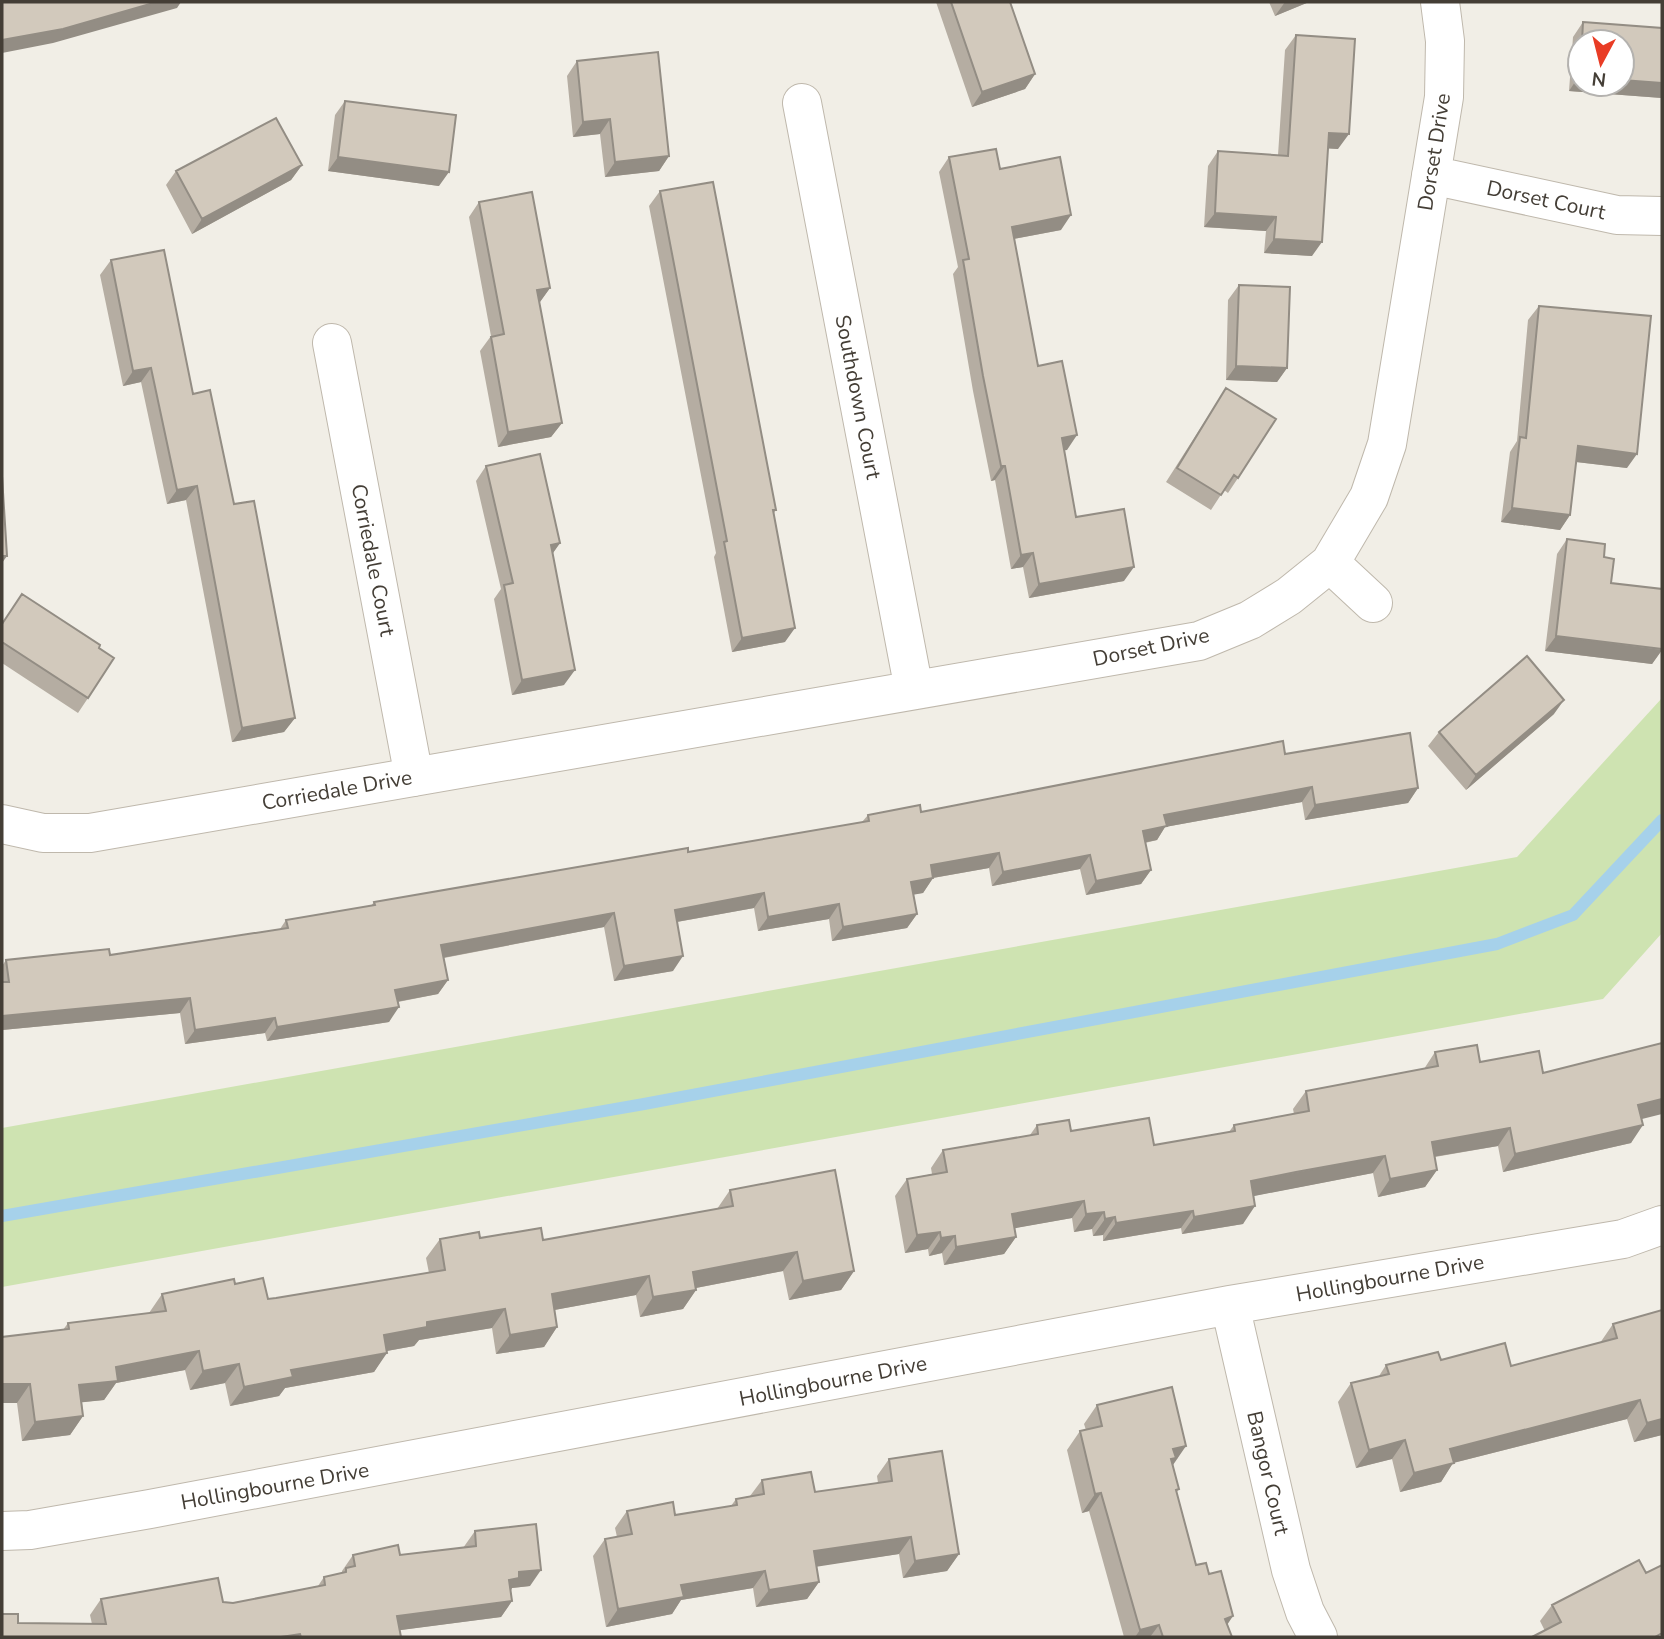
<svg xmlns="http://www.w3.org/2000/svg" width="1664" height="1639" viewBox="0 0 1664 1639" font-family="'Nunito Sans',sans-serif">
<style>
.green{fill:#cee3b1}
.lines{fill:none;stroke-linecap:round;stroke-linejoin:round}
.stream{stroke:#a6d1ea;stroke-width:12}
.minor-casing{stroke:#bfb8ac;stroke-width:40}
.minor{stroke:#fff;stroke-width:38}
.wall{fill:#b5ada2;fill-rule:evenodd}
.shaded-wall{fill:#938d84}
.building{fill:#d2c9bc;stroke:#938d84;stroke-width:2}
.labels{text-anchor:middle;stroke-width:6;stroke-linejoin:round;paint-order:stroke}
.street-label{font-size:21px;fill:#443e36;stroke:#fff}
</style>
<rect width="100%" height="100%" fill="#f1eee6"/>
<path class="green" d="M 1662,698 L 1662,933 L 1603,999 L 2,1287 L 2,1128 L 1517,857 Z"/>
<g class="lines">
<path class="stream" d="M 2,1216 L 644,1104 L 1497,944 L 1573,915 L 1662,820"/>
<defs>
<path id="minor" d="M 802,103 L 914,690
M 1431,175 L 1617,215 L 1662,216
M 332,343 L 414,777
M 1330,563 L 1373,603
M 2,824 L 43,833 L 90,833 L 1199,641 L 1250,620 L 1289,596 L 1330,563 L 1369,497 L 1387,444 L 1444,97 L 1445,41 L 1440,2
M 1230,1305 L 1291,1570 L 1305,1612 L 1318,1637
M 2,1531 L 30,1530 L 150,1509 L 1230,1305 L 1623,1239 L 1662,1225"/>
</defs>
<use href="#minor" class="minor-casing"/>
<use href="#minor" class="minor"/>
</g>
<path class="wall" d="M 936,2 L 1010,2 L 1035,74 L 1025,89 L 972,107 Z
M 1269,2 L 1309,2 L 1275,16 Z
M 1583,22 L 1662,28 L 1662,98 L 1569,91 L 1573,37 ZM 1580,42 L 1622,42 L 1622,84 L 1580,84 Z
M 1296,35 L 1338,149 L 1328,148 L 1312,256 L 1264,253 L 1266,231 L 1204,227 L 1208,166 L 1218,151 L 1278,155 L 1285,50 Z
M 577,61 L 669,156 L 659,171 L 605,177 L 600,134 L 573,137 L 567,76 Z
M 345,101 L 439,186 L 328,171 L 335,115 Z
M 949,157 L 1000,169 L 1061,230 L 1014,239 L 1038,366 L 1067,450 L 1064,450 L 1076,517 L 1124,581 L 1029,598 L 1023,567 L 1011,569 L 995,480 L 991,481 L 973,391 L 953,274 L 958,267 L 939,172 Z
M 302,165 L 291,180 L 192,234 L 166,185 L 176,171 Z
M 660,191 L 776,510 L 774,513 L 785,642 L 732,652 L 714,557 L 716,553 L 649,206 Z
M 479,202 L 550,288 L 539,303 L 562,423 L 551,437 L 498,447 L 480,351 L 491,336 L 469,217 Z
M 111,260 L 193,394 L 234,504 L 295,718 L 284,732 L 232,742 L 186,500 L 167,504 L 141,382 L 123,386 L 100,275 Z
M 1239,285 L 1287,368 L 1277,382 L 1226,380 L 1228,300 Z
M 1539,306 L 1627,468 L 1576,462 L 1570,515 L 1560,530 L 1501,522 L 1510,452 L 1517,441 L 1528,320 Z
M 1226,388 L 1238,478 L 1228,493 L 1224,490 L 1211,510 L 1166,482 Z
M 486,466 L 560,543 L 553,553 L 564,685 L 512,695 L 494,599 L 501,589 L 476,481 Z
M 1567,539 L 1604,557 L 1611,583 L 1662,650 L 1652,664 L 1545,651 L 1557,554 Z
M 2,624 L 99,648 L 88,698 L 78,713 L 2,663 Z
M 1554,714 L 1466,790 L 1428,746 L 1439,732 Z
M 1285,754 L 1418,788 L 1408,803 L 1305,820 L 1302,802 L 1165,827 L 1157,840 L 1145,843 L 1151,870 L 1141,884 L 1086,895 L 1080,869 L 992,886 L 989,868 L 933,878 L 923,893 L 913,894 L 917,914 L 907,928 L 832,941 L 829,919 L 758,931 L 754,908 L 677,922 L 673,971 L 614,981 L 604,927 L 444,958 L 448,980 L 438,994 L 398,1002 L 389,1022 L 267,1041 L 265,1033 L 185,1044 L 180,1013 L 2,1030 L 2,966 L 6,960 L 110,955 L 280,929 L 286,920 L 371,906 L 374,902 L 688,852 L 862,822 L 868,815 L 921,812 Z
M 1435,1052 L 1480,1062 L 1543,1073 L 1641,1119 L 1631,1143 L 1503,1172 L 1498,1146 L 1435,1157 L 1437,1170 L 1425,1187 L 1378,1197 L 1373,1173 L 1253,1196 L 1243,1224 L 1182,1234 L 1181,1228 L 1103,1241 L 1103,1235 L 1093,1236 L 1092,1229 L 1074,1232 L 1072,1218 L 1014,1228 L 1016,1237 L 1004,1254 L 944,1265 L 942,1253 L 929,1256 L 928,1249 L 905,1253 L 895,1196 L 907,1179 L 932,1174 L 931,1168 L 943,1150 L 1030,1135 L 1037,1125 L 1154,1145 L 1229,1132 L 1234,1125 L 1294,1114 L 1293,1109 L 1306,1091 L 1424,1069 Z
M 730,1190 L 854,1271 L 841,1290 L 789,1300 L 783,1271 L 696,1288 L 696,1290 L 683,1309 L 640,1317 L 636,1295 L 554,1310 L 557,1327 L 544,1347 L 496,1354 L 492,1328 L 419,1340 L 414,1346 L 387,1351 L 374,1372 L 285,1388 L 279,1396 L 230,1406 L 225,1383 L 190,1390 L 185,1370 L 116,1383 L 104,1400 L 82,1402 L 83,1416 L 70,1435 L 22,1441 L 17,1403 L 2,1403 L 2,1337 L 63,1330 L 68,1323 L 149,1313 L 162,1294 L 235,1284 L 268,1299 L 276,1298 L 429,1273 L 426,1258 L 440,1239 L 543,1240 L 717,1209 Z
M 1662,1310 L 1662,1435 L 1634,1442 L 1627,1419 L 1453,1463 L 1441,1482 L 1400,1492 L 1392,1459 L 1356,1468 L 1338,1402 L 1351,1383 L 1379,1376 L 1386,1365 L 1441,1360 L 1511,1366 L 1600,1343 L 1613,1324 Z
M 1097,1405 L 1173,1465 L 1179,1489 L 1176,1493 L 1196,1565 L 1209,1574 L 1232,1637 L 1124,1637 L 1089,1511 L 1082,1513 L 1067,1450 L 1080,1431 L 1086,1430 L 1084,1424 Z
M 889,1459 L 959,1554 L 947,1571 L 903,1578 L 899,1554 L 816,1566 L 819,1582 L 807,1599 L 756,1607 L 753,1588 L 681,1600 L 672,1614 L 606,1627 L 593,1556 L 605,1539 L 617,1537 L 615,1528 L 627,1511 L 675,1515 L 731,1506 L 736,1499 L 750,1496 L 762,1480 L 815,1492 L 878,1483 L 877,1476 Z
M 475,1531 L 530,1586 L 512,1588 L 511,1591 L 512,1601 L 501,1617 L 400,1630 L 401,1637 L 2,1637 L 18,1623 L 92,1624 L 90,1615 L 101,1599 L 233,1603 L 318,1586 L 324,1577 L 342,1573 L 342,1571 L 353,1555 L 400,1555 L 463,1548 Z
M 1662,1565 L 1545,1631 L 1540,1621 L 1552,1605 L 1646,1573 Z"/>
<path class="shaded-wall" d="M 157,2 L 181,2 L 177,8 L 53,43 L 2,53 L 2,40 Z
M 1285,2 L 1309,2 L 1275,16 Z
M 1035,74 L 1025,89 L 972,107 L 982,92 Z
M 1579,76 L 1580,84 L 1622,84 L 1622,80 L 1662,83 L 1662,98 L 1569,91 Z
M 610,119 L 600,134 L 573,137 L 583,122 Z
M 1329,133 L 1349,134 L 1338,149 L 1319,148 Z
M 669,156 L 659,171 L 605,177 L 615,162 Z
M 338,157 L 449,172 L 439,186 L 328,171 Z
M 302,165 L 291,180 L 192,234 L 202,219 Z
M 1215,213 L 1276,217 L 1266,231 L 1204,227 Z
M 1071,215 L 1061,230 L 1002,241 L 1012,227 Z
M 1274,239 L 1322,242 L 1312,256 L 1264,253 Z
M 550,288 L 540,302 L 527,305 L 537,290 Z
M 1236,366 L 1287,368 L 1277,382 L 1226,380 Z
M 151,368 L 141,382 L 123,386 L 133,371 Z
M 562,423 L 551,437 L 498,447 L 508,432 Z
M 1077,435 L 1067,450 L 1052,452 L 1062,438 Z
M 1578,446 L 1637,454 L 1627,468 L 1568,461 Z
M 1001,466 L 1005,466 L 995,480 L 991,481 Z
M 197,486 L 186,500 L 167,504 L 177,490 Z
M 1512,508 L 1570,515 L 1560,530 L 1501,522 Z
M 560,543 L 550,557 L 551,545 Z
M 1033,553 L 1023,567 L 1011,569 L 1021,555 Z
M 2,556 L 7,556 L 2,563 Z
M 1134,567 L 1124,581 L 1029,598 L 1039,584 Z
M 795,628 L 785,642 L 732,652 L 742,638 Z
M 1556,636 L 1662,650 L 1652,664 L 1545,651 Z
M 575,670 L 564,685 L 512,695 L 522,680 Z
M 1564,700 L 1554,714 L 1466,790 L 1476,775 Z
M 295,718 L 284,732 L 232,742 L 242,728 Z
M 1312,787 L 1302,802 L 1165,827 L 1157,840 L 1132,845 L 1143,831 L 1164,815 Z
M 1418,788 L 1408,803 L 1305,820 L 1315,805 Z
M 999,853 L 989,868 L 921,880 L 931,865 Z
M 1090,855 L 1080,869 L 992,886 L 1003,872 Z
M 1151,870 L 1141,884 L 1086,895 L 1096,881 Z
M 933,878 L 923,893 L 901,897 L 911,882 Z
M 764,893 L 754,908 L 665,924 L 675,910 Z
M 839,904 L 829,919 L 758,931 L 768,917 Z
M 614,913 L 604,927 L 431,960 L 441,945 Z
M 917,914 L 907,928 L 832,941 L 843,927 Z
M 683,956 L 673,971 L 614,981 L 624,966 Z
M 448,980 L 438,994 L 385,1004 L 395,990 Z
M 190,998 L 180,1013 L 2,1030 L 2,1016 Z
M 399,1007 L 389,1022 L 267,1041 L 277,1027 Z
M 275,1018 L 265,1033 L 185,1044 L 195,1030 Z
M 1662,1099 L 1662,1114 L 1626,1123 L 1638,1105 Z
M 1643,1125 L 1631,1143 L 1503,1172 L 1515,1154 Z
M 1510,1128 L 1498,1146 L 1420,1159 L 1432,1142 Z
M 1385,1156 L 1373,1173 L 1239,1199 L 1251,1181 Z
M 1437,1170 L 1425,1187 L 1378,1197 L 1390,1179 Z
M 1084,1201 L 1072,1218 L 1000,1231 L 1012,1214 Z
M 1255,1206 L 1243,1224 L 1182,1234 L 1194,1217 Z
M 1193,1211 L 1181,1228 L 1103,1241 L 1116,1223 Z
M 1104,1212 L 1092,1229 L 1074,1232 L 1086,1214 Z
M 1115,1217 L 1103,1235 L 1093,1236 L 1105,1219 Z
M 940,1232 L 928,1249 L 905,1253 L 917,1235 Z
M 955,1236 L 942,1253 L 929,1256 L 941,1238 Z
M 1016,1237 L 1004,1254 L 944,1265 L 956,1247 Z
M 797,1252 L 783,1271 L 680,1291 L 693,1272 Z
M 854,1271 L 841,1290 L 789,1300 L 803,1281 Z
M 649,1276 L 636,1295 L 538,1313 L 552,1294 Z
M 696,1290 L 683,1309 L 640,1317 L 653,1297 Z
M 505,1309 L 492,1328 L 419,1340 L 414,1346 L 370,1354 L 384,1335 L 427,1322 Z
M 557,1327 L 544,1347 L 496,1354 L 510,1335 Z
M 199,1351 L 185,1370 L 116,1383 L 104,1400 L 66,1404 L 79,1385 L 116,1367 Z
M 387,1353 L 374,1372 L 285,1388 L 279,1396 L 230,1406 L 244,1387 L 291,1370 Z
M 239,1364 L 225,1383 L 190,1390 L 203,1371 Z
M 2,1384 L 30,1384 L 17,1403 L 2,1403 Z
M 1640,1400 L 1627,1419 L 1453,1463 L 1441,1482 L 1400,1492 L 1414,1473 L 1450,1449 Z
M 83,1416 L 70,1435 L 22,1441 L 35,1422 Z
M 1662,1419 L 1662,1435 L 1634,1442 L 1647,1423 Z
M 1405,1440 L 1392,1459 L 1356,1468 L 1369,1450 Z
M 1186,1446 L 1173,1465 L 1158,1477 L 1173,1449 Z
M 1101,1493 L 1089,1511 L 1082,1513 L 1095,1494 Z
M 911,1537 L 899,1554 L 802,1569 L 814,1551 Z
M 959,1554 L 947,1571 L 903,1578 L 915,1561 Z
M 541,1570 L 530,1586 L 512,1588 L 508,1594 L 509,1580 L 519,1572 Z
M 765,1571 L 753,1588 L 681,1600 L 672,1614 L 606,1627 L 618,1609 L 681,1585 Z
M 819,1582 L 807,1599 L 756,1607 L 769,1590 Z
M 512,1601 L 501,1617 L 386,1632 L 397,1616 Z
M 1233,1616 L 1221,1634 L 1225,1619 Z
M 1159,1625 L 1150,1637 L 1135,1637 L 1140,1630 Z
M 300,1634 L 298,1637 L 281,1637 Z"/>
<path class="building" d="M 2,2 L 157,2 L 63,29 L 2,40 Z
M 951,2 L 1010,2 L 1035,74 L 982,92 Z
M 1583,22 L 1662,28 L 1662,83 L 1622,80 L 1622,42 L 1582,42 Z
M 1296,35 L 1355,39 L 1349,134 L 1329,133 L 1322,242 L 1274,239 L 1276,217 L 1215,213 L 1218,151 L 1288,156 Z
M 658,52 L 669,156 L 615,162 L 610,119 L 583,122 L 577,61 Z
M 345,101 L 456,115 L 449,172 L 338,157 Z
M 276,118 L 302,165 L 202,219 L 176,171 Z
M 996,149 L 1000,169 L 1060,157 L 1071,215 L 1012,227 L 1038,366 L 1062,361 L 1077,435 L 1062,438 L 1076,517 L 1124,509 L 1134,567 L 1039,584 L 1033,553 L 1021,555 L 1005,466 L 1001,466 L 983,376 L 963,260 L 969,259 L 949,157 Z
M 713,182 L 776,510 L 773,510 L 795,628 L 742,638 L 724,542 L 727,541 L 660,191 Z
M 532,192 L 550,288 L 537,290 L 562,423 L 508,432 L 491,337 L 504,334 L 479,202 Z
M 164,250 L 193,394 L 210,390 L 234,504 L 254,501 L 295,718 L 242,728 L 197,486 L 177,490 L 151,368 L 133,371 L 111,260 Z
M 1239,285 L 1290,287 L 1287,368 L 1236,366 Z
M 1539,306 L 1651,316 L 1637,454 L 1578,446 L 1570,515 L 1512,508 L 1520,437 L 1526,438 Z
M 1226,388 L 1276,419 L 1238,478 L 1234,475 L 1221,495 L 1177,468 Z
M 540,454 L 560,543 L 551,545 L 575,670 L 522,680 L 504,585 L 513,583 L 486,466 Z
M 2,476 L 7,556 L 2,556 Z
M 1567,539 L 1605,544 L 1604,557 L 1614,559 L 1611,583 L 1662,589 L 1662,649 L 1556,636 Z
M 22,594 L 100,645 L 99,648 L 114,658 L 88,698 L 2,642 L 2,624 Z
M 1527,656 L 1564,700 L 1476,775 L 1439,732 Z
M 1410,733 L 1418,788 L 1315,805 L 1312,787 L 1164,815 L 1167,826 L 1143,831 L 1151,870 L 1096,881 L 1090,855 L 1003,872 L 999,853 L 931,865 L 933,878 L 911,882 L 917,914 L 843,927 L 839,904 L 768,917 L 764,893 L 675,910 L 683,956 L 624,966 L 614,913 L 441,945 L 448,980 L 395,990 L 399,1007 L 277,1027 L 275,1018 L 195,1030 L 190,998 L 2,1016 L 2,982 L 9,982 L 6,960 L 109,949 L 110,955 L 288,928 L 286,920 L 375,905 L 374,902 L 688,848 L 688,852 L 869,821 L 868,815 L 920,805 L 921,812 L 1283,741 L 1285,754 Z
M 1662,1043 L 1662,1099 L 1638,1105 L 1643,1125 L 1515,1154 L 1510,1128 L 1432,1142 L 1437,1170 L 1390,1179 L 1385,1156 L 1296,1172 L 1251,1181 L 1255,1206 L 1194,1217 L 1193,1211 L 1116,1223 L 1115,1217 L 1105,1219 L 1104,1212 L 1086,1214 L 1084,1201 L 1012,1214 L 1016,1237 L 956,1247 L 955,1236 L 941,1238 L 940,1232 L 917,1235 L 907,1179 L 947,1172 L 943,1150 L 1038,1134 L 1037,1125 L 1069,1120 L 1071,1131 L 1149,1118 L 1154,1145 L 1235,1131 L 1234,1125 L 1309,1111 L 1306,1091 L 1438,1066 L 1435,1052 L 1477,1045 L 1480,1062 L 1539,1051 L 1543,1073 Z
M 835,1170 L 854,1271 L 803,1281 L 797,1252 L 693,1272 L 696,1290 L 653,1297 L 649,1276 L 552,1294 L 557,1327 L 510,1335 L 505,1309 L 427,1322 L 427,1327 L 384,1335 L 387,1353 L 291,1370 L 293,1377 L 244,1387 L 239,1364 L 203,1371 L 199,1351 L 116,1367 L 118,1381 L 79,1385 L 83,1416 L 35,1422 L 30,1384 L 2,1384 L 2,1337 L 69,1329 L 68,1323 L 166,1311 L 162,1294 L 234,1279 L 235,1284 L 263,1278 L 268,1299 L 276,1298 L 445,1270 L 440,1239 L 479,1232 L 480,1238 L 541,1228 L 543,1240 L 733,1206 L 730,1190 Z
M 1662,1310 L 1662,1419 L 1647,1423 L 1640,1400 L 1450,1449 L 1454,1463 L 1414,1473 L 1405,1440 L 1369,1450 L 1351,1383 L 1389,1374 L 1386,1365 L 1438,1352 L 1441,1360 L 1505,1343 L 1511,1366 L 1617,1338 L 1613,1324 Z
M 1172,1387 L 1186,1446 L 1173,1449 L 1176,1458 L 1171,1459 L 1179,1489 L 1176,1490 L 1196,1565 L 1206,1563 L 1209,1574 L 1221,1571 L 1233,1616 L 1225,1619 L 1232,1637 L 1163,1637 L 1159,1625 L 1140,1630 L 1101,1493 L 1095,1494 L 1080,1431 L 1102,1426 L 1097,1405 Z
M 942,1451 L 959,1554 L 915,1561 L 911,1537 L 814,1551 L 819,1582 L 769,1590 L 765,1571 L 681,1585 L 684,1597 L 618,1609 L 605,1539 L 632,1534 L 627,1511 L 673,1502 L 675,1515 L 737,1505 L 736,1499 L 764,1494 L 762,1480 L 811,1472 L 815,1492 L 892,1481 L 889,1459 Z
M 536,1524 L 541,1570 L 519,1572 L 519,1578 L 509,1580 L 512,1601 L 397,1616 L 401,1637 L 301,1637 L 300,1634 L 281,1637 L 2,1637 L 2,1614 L 18,1614 L 18,1623 L 106,1624 L 101,1599 L 218,1578 L 223,1602 L 233,1603 L 325,1585 L 324,1577 L 346,1572 L 346,1568 L 355,1566 L 353,1555 L 398,1545 L 400,1555 L 476,1546 L 475,1531 Z
M 1639,1560 L 1646,1573 L 1662,1565 L 1662,1633 L 1655,1637 L 1532,1637 L 1561,1622 L 1552,1605 Z"/>
<g class="labels">
<g class="street-label">
<text transform="translate(1434 152) rotate(-81)" y="7">Dorset Drive</text>
<text transform="translate(1546 200) rotate(12)" y="7">Dorset Court</text>
<text transform="translate(858 397) rotate(79)" y="7">Southdown Court</text>
<text transform="translate(373 560) rotate(79)" y="7">Corriedale Court</text>
<text transform="translate(1151 647) rotate(-12)" y="7">Dorset Drive</text>
<text transform="translate(337 790) rotate(-10)" y="7">Corriedale Drive</text>
<text transform="translate(1390 1278) rotate(-10)" y="7">Hollingbourne Drive</text>
<text transform="translate(833 1381) rotate(-11)" y="7">Hollingbourne Drive</text>
<text transform="translate(1268 1473) rotate(77)" y="7">Bangor Court</text>
<text transform="translate(275 1486) rotate(-10)" y="7">Hollingbourne Drive</text>
</g>
</g>
<rect width="1664" height="1639" fill="none" stroke="#443e36" stroke-width="7"/>
<g transform="translate(1601 63) rotate(187)"><circle r="33" fill="#ffffff" stroke="#b4b2af" stroke-width="2"/>
<path d="M0-5L12 26L0 18L-12 26Z" fill="#e93c25"/>
<text y="-10" font-size="19" font-weight="bold" text-anchor="middle" fill="#443e36">N</text>
</g>
</svg>
